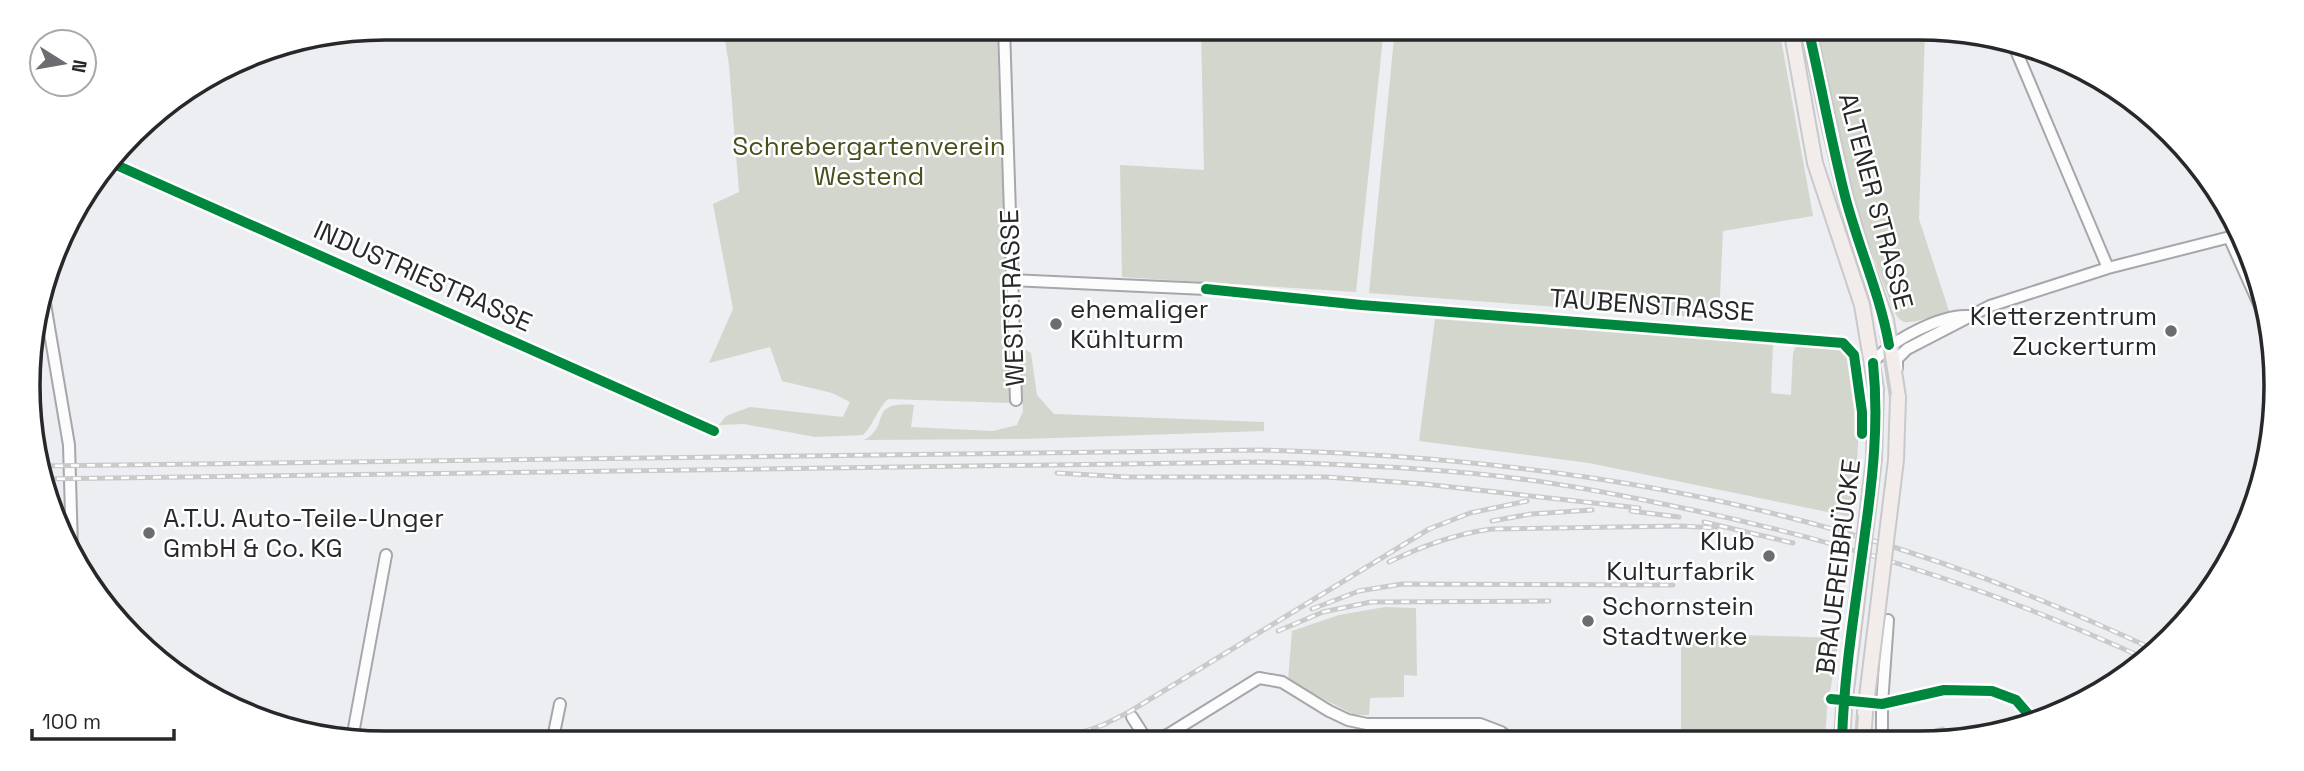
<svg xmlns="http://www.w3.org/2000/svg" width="2304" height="771" viewBox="0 0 2304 771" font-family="'Space Grotesk',sans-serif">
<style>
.green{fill:#d3d6cd}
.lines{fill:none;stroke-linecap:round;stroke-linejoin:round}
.minor-casing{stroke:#a5a7aa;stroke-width:14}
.major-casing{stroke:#c8c9cb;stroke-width:18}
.minor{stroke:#fcfcfd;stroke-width:10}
.major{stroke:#f2edeb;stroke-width:14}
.tram{stroke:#cacacb;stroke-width:2}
.rail-casing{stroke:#cacacb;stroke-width:5}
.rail{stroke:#fff;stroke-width:2.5;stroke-dasharray:8;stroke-linecap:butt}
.major-bridge-casing{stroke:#c8c9cb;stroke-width:18;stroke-linecap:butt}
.major-bridge{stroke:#f2edeb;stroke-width:14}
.cycleway-casing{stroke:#fff;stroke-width:15}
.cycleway{stroke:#00873e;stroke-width:10}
.poi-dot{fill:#6b6d70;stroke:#fff;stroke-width:2.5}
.labels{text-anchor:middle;stroke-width:5;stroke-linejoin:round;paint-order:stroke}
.park-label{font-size:26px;fill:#474d1b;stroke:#fff}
.street-label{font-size:26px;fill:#26282a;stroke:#fff}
.poi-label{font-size:26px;fill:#26282a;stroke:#fff;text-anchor:start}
.rim{fill:none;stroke:#26282a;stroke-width:3.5}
</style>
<rect width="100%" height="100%" fill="#eceef1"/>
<path class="green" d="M 723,28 L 997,28 L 1010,403 L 888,399 C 877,409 874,424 863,435 L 815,437 L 744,424 L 719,425 L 726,416 L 750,407 L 843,417 L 850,402 L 832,393 L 782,381 L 770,347 L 709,363 L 733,309 L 713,204 L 739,192 L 729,65 Z
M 1201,28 L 1384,28 L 1356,292 L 1122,277 L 1120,165 L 1204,170 Z
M 1395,28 L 1779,28 L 1813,216 L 1723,231 L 1719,319 L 1369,293 Z
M 1816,28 L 1925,29 L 1919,219 L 1949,311 C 1939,314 1910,326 1902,321 C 1893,315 1889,298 1885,288 C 1851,205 1833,115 1816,28 Z
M 1435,319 L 1773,344 L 1771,393 L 1791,395 L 1793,353 L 1796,346 L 1843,348 C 1868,374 1856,481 1852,517 L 1589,463 L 1419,441 Z
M 1020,346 L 1031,353 L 1037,395 L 1054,414 L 1264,422 L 1264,431 L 1024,439 L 864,440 C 892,426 866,401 914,405 L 911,427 L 993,431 L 1017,425 L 1023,411 Z
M 1385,607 L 1416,608 L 1417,676 L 1404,675 L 1404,697 L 1370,698 L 1369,715 L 1354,715 L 1288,680 L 1292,631 L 1339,615 Z
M 1681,633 L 1839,638 L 1827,710 L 1825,740 L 1681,741 Z
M 1944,726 L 1947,737 L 1978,728 L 1980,736 L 1965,740 L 1891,740 Z"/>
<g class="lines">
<defs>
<path id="minor" d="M 1004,28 L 1016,400
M 2012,41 L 2108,268
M 114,164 L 714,431
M 2229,237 L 2267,322
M 1012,280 L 1206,289
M 44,298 L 69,445 L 72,548
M 1361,305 L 1843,343 L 1854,355 L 1862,412 L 1862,434
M 1873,363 C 1888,342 1941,314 1968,316
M 1897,368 L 1897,359 L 1907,349 L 1990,306 L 2108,268 L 2238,235
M 1132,717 L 1148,742
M 352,739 L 386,555
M 1882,740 L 1882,704 L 1888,620
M 1156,742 L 1259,678 L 1282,682 L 1329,711 L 1348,720 L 1367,724 L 1480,724 L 1501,732 L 1512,741
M 552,743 L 560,704"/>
<path id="major" d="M 1791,28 L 1815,163 L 1862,305 L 1876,389
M 1808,28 L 1845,194 L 1865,262 L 1886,320 L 1898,397
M 1842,740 L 1844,707
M 1863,740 L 1865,713"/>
</defs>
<use href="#minor" class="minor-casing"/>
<use href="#major" class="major-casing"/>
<use href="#minor" class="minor"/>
<use href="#major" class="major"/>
<path class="tram" d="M 1800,28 L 1825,142 L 1881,332 L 1891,394 L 1889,462 L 1861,683 L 1856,740"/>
<defs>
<path id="rail" d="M 39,466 L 1259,450 C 1458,455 1658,478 1850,534 C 1955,564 2059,605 2157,651
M 1057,473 L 1127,477 L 1326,477 L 1424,484 L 1639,508
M 41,479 L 1259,462 C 1338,464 1418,467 1497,476 C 1551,482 1605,492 1658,503 C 1827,536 1990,587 2146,659
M 1631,511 L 1679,517
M 1492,521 L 1531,514 L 1592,510
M 1704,522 L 1793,543
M 1389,562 C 1422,546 1455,534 1491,529 L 1681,526 L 1716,528
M 1312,609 L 1359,591 L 1402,584 L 1673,585
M 1278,631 L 1323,612 L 1371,602 L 1549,601
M 1053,742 L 1103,725 L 1129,712 L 1429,529 L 1470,513 L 1527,501"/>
</defs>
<use href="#rail" class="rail-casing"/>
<use href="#rail" class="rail"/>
<defs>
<path id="major-bridge" d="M 1844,707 L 1874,459 L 1876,389
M 1865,713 L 1896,460 L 1898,397"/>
</defs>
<use href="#major-bridge" class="major-bridge-casing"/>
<use href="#major-bridge" class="major-bridge"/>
<defs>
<path id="cycleway" d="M 1808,28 C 1821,84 1831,141 1845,196 C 1858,246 1880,294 1889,345
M 114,164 L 714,431
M 1206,289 L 1361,305 L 1843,343 L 1854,355 L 1862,412 L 1862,434
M 1831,699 L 1882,704 L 1944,690 L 1992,691 L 2016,700 L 2034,721
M 1842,740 C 1844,671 1856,602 1865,533 C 1873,476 1879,421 1873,363"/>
</defs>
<use href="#cycleway" class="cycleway-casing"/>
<use href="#cycleway" class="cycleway"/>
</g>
<g class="poi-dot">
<circle cx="1056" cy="324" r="7"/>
<circle cx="2171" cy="331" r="7"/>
<circle cx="149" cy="533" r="7"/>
<circle cx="1769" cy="556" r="7"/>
<circle cx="1588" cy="621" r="7"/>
</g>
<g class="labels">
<g class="park-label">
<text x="869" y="155">Schrebergartenverein<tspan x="869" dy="30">Westend</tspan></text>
</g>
<g class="street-label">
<text transform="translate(1876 201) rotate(75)" y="9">ALTENER STRASSE</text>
<text transform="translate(423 276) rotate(24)" y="9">INDUSTRIESTRASSE</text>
<text transform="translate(1012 298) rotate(-92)" y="9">WESTSTRASSE</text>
<text transform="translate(1652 305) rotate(4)" y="9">TAUBENSTRASSE</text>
<text transform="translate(1838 567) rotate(-83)" y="9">BRAUEREIBRÜCKE</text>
</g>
<g class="poi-label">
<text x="1070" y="318">ehemaliger<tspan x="1070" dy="30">Kühlturm</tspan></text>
<text x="2157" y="325" text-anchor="end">Kletterzentrum<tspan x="2157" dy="30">Zuckerturm</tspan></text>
<text x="163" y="527">A.T.U. Auto-Teile-Unger<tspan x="163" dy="30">GmbH &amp; Co. KG</tspan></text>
<text x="1755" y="550" text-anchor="end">Klub<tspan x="1755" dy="30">Kulturfabrik</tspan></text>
<text x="1602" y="615">Schornstein<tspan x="1602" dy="30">Stadtwerke</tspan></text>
</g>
</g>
<path d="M0 0H2304V771H0ZM385 40H1919A345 345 0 0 1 2264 385V386A345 345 0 0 1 1919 731H385A345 345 0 0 1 40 386V385A345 345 0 0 1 385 40Z" fill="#fff" fill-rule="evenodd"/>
<path class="rim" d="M385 40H1919A345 345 0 0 1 2264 385V386A345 345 0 0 1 1919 731H385A345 345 0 0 1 40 386V385A345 345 0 0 1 385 40Z"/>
<g transform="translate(63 63) rotate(101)"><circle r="33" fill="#ffffff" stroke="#a8a9aa" stroke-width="2"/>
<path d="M0-5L12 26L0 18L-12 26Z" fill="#6b6d70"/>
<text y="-10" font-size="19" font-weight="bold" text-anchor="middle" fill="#26282a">N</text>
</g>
<path d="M32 729v10h142v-10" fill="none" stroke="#26282a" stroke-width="3.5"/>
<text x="42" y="729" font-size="21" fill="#26282a" stroke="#ffffff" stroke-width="5" paint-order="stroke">100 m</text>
</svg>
